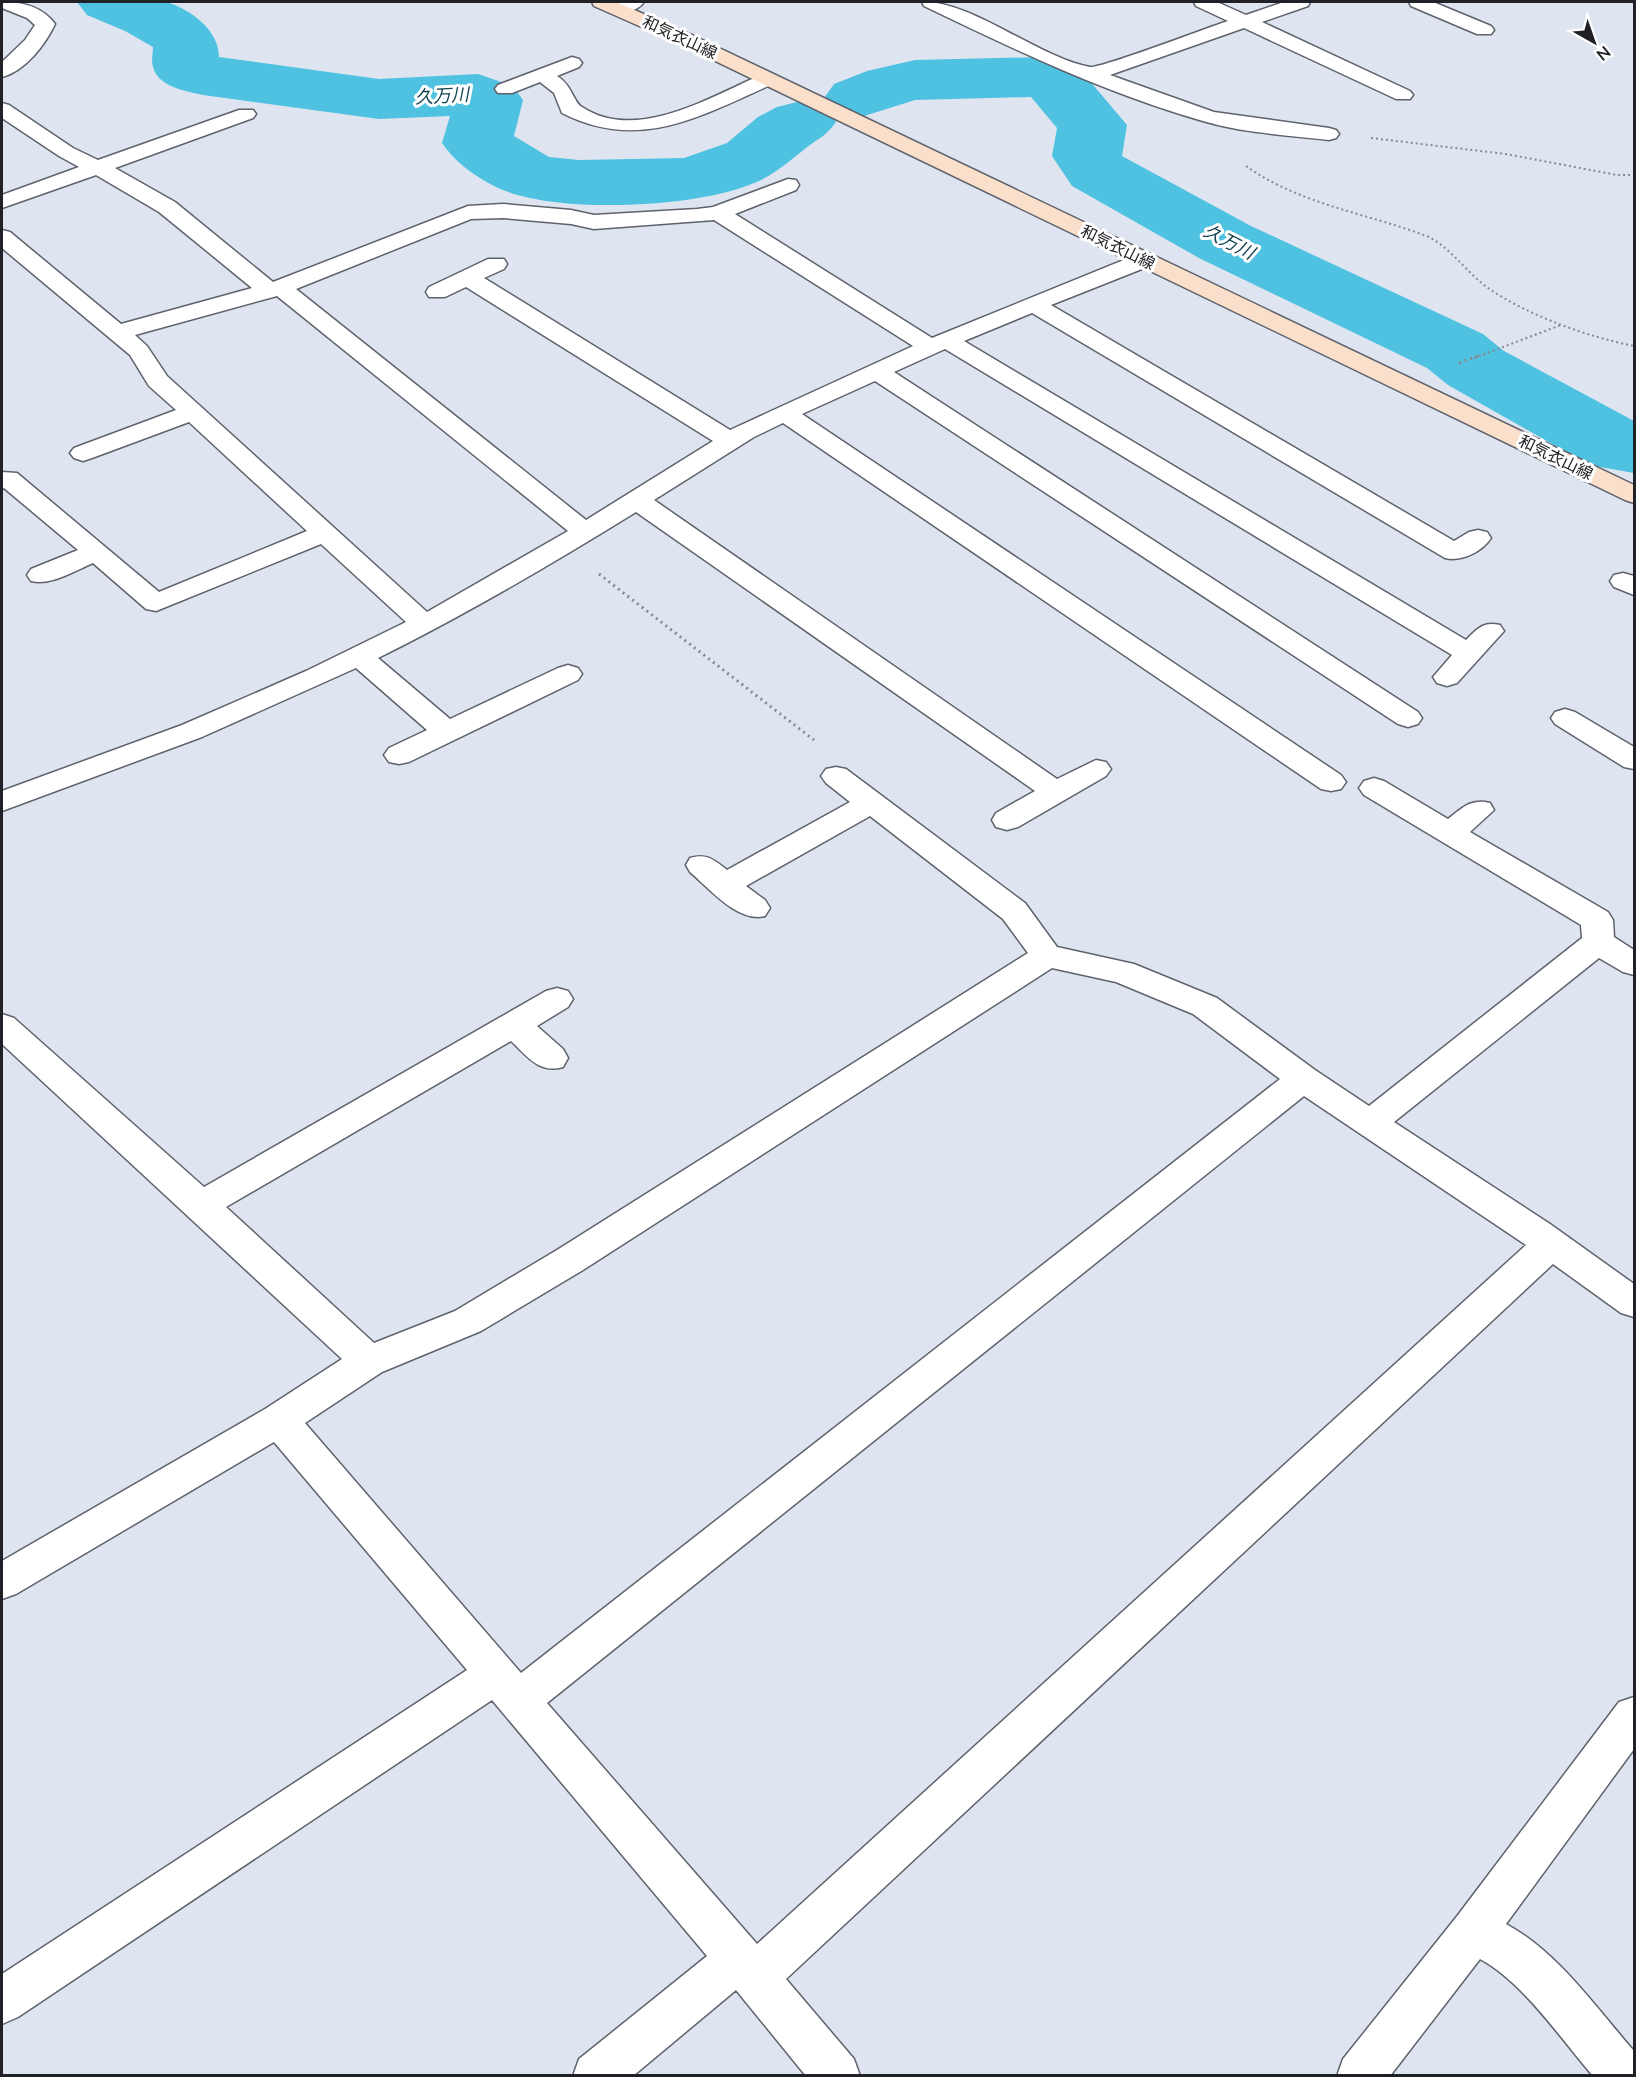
<svg xmlns="http://www.w3.org/2000/svg" width="1636" height="2077" viewBox="0 0 1636 2077" font-family="Lato,'Noto Sans JP',sans-serif">
<style>
.lines{fill:none;stroke-linecap:round;stroke-linejoin:round}
.river{fill:#4fc1e1;fill-rule:evenodd}
.minor-casing{stroke:#5e626c;stroke-width:3}
.secondary-casing{stroke:#5e626c;stroke-width:3}
.path-far1{stroke:#858991;stroke-width:2;stroke-dasharray:2 3;stroke-linecap:butt}
.path{stroke:#858991;stroke-width:3;stroke-dasharray:2 4;stroke-linecap:butt}
.minor{fill:#fff;fill-rule:evenodd}
.secondary{fill:#fae0ca;fill-rule:evenodd}
.labels{text-anchor:middle;stroke-width:6;stroke-linejoin:round;paint-order:stroke}
.far-street-label{font-size:16px;fill:#202126;stroke:#fff}
.far-water-label{font-size:18px;font-style:italic;fill:#124452;stroke:#fff}
</style>
<rect width="100%" height="100%" fill="#dfe5f0"/>
<g class="lines">
<path class="river" d="M 77,2 C 95,0 151,0 167,2 C 191,10 219,30 219,57 L 379,79 L 478,74 L 513,86 L 523,100 L 514,136 L 549,157 L 579,160 L 684,158 L 727,143 L 758,117 L 777,107 L 801,101 L 825,107 L 836,122 C 824,138 820,137 806,148 C 787,163 772,177 749,185 C 691,208 550,215 494,186 C 474,176 454,161 442,143 L 450,116 L 379,119 L 203,95 C 186,91 158,87 153,67 C 151,61 153,53 153,47 L 125,31 L 87,15 Z
M 1045,57 L 1069,63 L 1083,73 L 1127,125 L 1122,156 L 1251,226 L 1483,334 L 1504,351 L 1634,421 L 1634,473 L 1589,465 L 1448,385 L 1427,368 L 1199,258 L 1072,186 L 1052,156 L 1057,128 L 1031,97 L 915,100 L 858,118 L 834,112 L 824,98 L 834,84 L 867,71 L 915,60 Z"/>
<defs>
<path id="minor" d="M 2,2 C 22,2 42,6 55,24 C 45,45 25,71 2,77 L 2,62 L 25,40 L 35,25 L 27,18 L 2,8 Z
M 619,2 L 644,2 C 638,11 622,15 612,12 L 610,8 Z
M 922,2 C 971,0 1039,58 1090,67 C 1100,69 1209,27 1228,21 L 1196,6 L 1194,2 L 1217,2 L 1246,15 L 1284,2 L 1310,2 L 1308,6 L 1262,22 L 1410,91 L 1413,95 L 1410,99 L 1396,99 L 1244,28 L 1110,75 L 1214,112 L 1329,128 L 1336,130 L 1339,134 L 1336,138 L 1329,140 C 1287,135 1243,133 1203,121 C 1106,93 1015,50 924,6 Z
M 1409,2 L 1433,2 L 1491,26 L 1494,30 L 1491,34 L 1477,34 L 1411,6 Z
M 572,57 L 579,59 L 582,63 L 579,67 L 557,76 C 572,85 574,103 582,107 C 636,143 710,97 761,75 L 775,75 L 778,79 L 775,83 C 702,115 640,153 562,113 L 554,93 L 540,82 L 512,93 L 498,93 L 495,89 L 498,85 Z
M 2,103 L 9,105 L 73,148 L 98,160 L 239,110 L 253,110 L 256,114 L 253,118 L 115,168 L 175,202 L 273,282 L 468,206 L 503,204 L 571,210 L 594,215 L 697,209 L 713,207 L 788,179 L 796,180 L 799,185 L 796,190 L 735,214 L 932,338 L 1136,255 L 1152,255 L 1155,260 L 1152,265 L 1051,305 L 1454,541 L 1469,532 L 1478,530 L 1487,532 L 1491,538 C 1482,552 1461,562 1445,558 L 1032,313 L 964,341 L 1466,640 C 1477,629 1483,621 1500,625 L 1504,631 L 1457,683 L 1447,686 L 1437,683 L 1433,677 L 1452,655 L 945,349 L 894,372 L 1418,712 L 1422,718 L 1418,724 L 1408,727 L 1398,724 L 875,381 L 802,414 L 1341,775 L 1346,782 L 1341,789 L 1331,791 L 1321,789 L 783,423 L 754,437 L 654,500 L 1057,779 L 1096,760 L 1106,762 L 1111,769 L 1106,776 L 1018,827 L 1007,830 L 996,827 L 992,820 L 996,813 L 1035,791 L 636,512 C 552,564 467,614 378,658 L 450,719 L 558,668 L 568,665 L 578,668 L 582,674 L 578,680 L 409,762 L 399,764 L 389,762 L 384,755 L 389,748 L 427,730 L 356,668 L 202,737 L 2,811 L 2,791 L 182,725 L 306,671 L 406,622 L 321,544 L 156,611 L 146,609 L 93,563 C 74,571 51,586 31,581 L 27,575 L 31,569 L 78,550 L 4,488 L 2,489 L 2,472 L 17,473 L 159,592 L 307,531 L 189,422 L 92,458 L 83,461 L 74,458 L 70,453 L 74,448 L 176,410 L 149,386 L 130,355 L 2,248 L 2,230 L 10,232 L 121,324 L 252,288 L 159,212 L 96,175 L 2,208 L 2,195 L 79,167 L 59,156 L 2,118 ZM 503,218 L 571,224 L 594,229 L 714,220 L 913,346 L 730,430 L 484,278 L 504,269 L 507,264 L 504,259 L 488,259 L 429,287 L 426,292 L 429,297 L 445,297 L 466,287 L 713,441 L 586,520 L 296,289 L 471,219 ZM 277,296 L 568,531 L 427,612 L 167,376 L 147,346 L 135,335 Z
M 1623,573 L 1634,576 L 1634,595 L 1614,587 L 1610,581 L 1614,575 Z
M 1565,709 L 1575,712 L 1634,747 L 1634,769 L 1624,767 L 1555,724 L 1551,718 L 1555,712 Z
M 836,767 L 846,769 L 1025,903 L 1057,947 L 1134,964 L 1217,998 L 1315,1070 L 1369,1106 L 1582,938 L 1581,925 L 1364,795 L 1359,788 L 1364,781 L 1374,778 L 1384,781 L 1448,819 C 1462,808 1471,798 1490,803 L 1494,810 L 1470,832 L 1608,912 L 1613,920 L 1614,937 L 1634,950 L 1634,975 L 1623,972 L 1599,958 L 1394,1122 L 1550,1224 L 1634,1284 L 1634,1317 L 1621,1313 L 1553,1264 L 786,1979 L 854,2059 L 860,2076 L 806,2076 L 736,1990 L 633,2076 L 573,2076 L 579,2059 L 707,1956 L 492,1700 L 18,2017 L 2,2024 L 2,1974 L 467,1670 L 274,1442 L 16,1594 L 2,1599 L 2,1561 L 265,1409 L 342,1359 L 2,1044 L 2,1014 L 14,1018 L 204,1187 L 546,991 L 557,988 L 568,991 L 573,999 L 568,1007 L 537,1026 L 563,1049 L 568,1058 L 563,1067 C 539,1074 527,1056 511,1041 L 226,1207 L 374,1343 L 455,1311 L 557,1250 L 1028,953 L 1003,919 L 870,816 L 746,886 L 765,900 L 770,908 L 765,916 C 738,923 710,889 690,872 L 686,865 L 690,858 C 707,853 714,860 727,870 L 850,802 L 826,783 L 821,776 L 826,769 ZM 1052,968 L 1116,982 L 1193,1014 L 1280,1079 L 521,1673 L 305,1423 L 382,1372 L 481,1331 L 583,1270 ZM 1304,1096 L 1526,1245 L 757,1944 L 547,1703 Z
M 1634,1697 L 1634,1749 L 1506,1924 C 1558,1952 1596,2008 1634,2051 L 1634,2076 L 1593,2076 C 1561,2039 1523,1982 1480,1959 L 1390,2076 L 1337,2076 L 1343,2059 L 1458,1915 L 1619,1702 Z"/>
<path id="secondary" d="M 592,2 L 616,2 L 694,36 L 1634,485 L 1634,503 L 1625,500 L 680,44 L 594,6 Z"/>
</defs>
<use href="#minor" class="minor-casing"/>
<use href="#secondary" class="secondary-casing"/>
<path class="path-far1" d="M 1371,138 L 1506,154 L 1617,175 L 1634,175
M 1246,166 C 1301,205 1367,213 1429,237 C 1453,250 1467,273 1488,288 C 1527,315 1588,337 1634,346
M 1474,358 L 1561,325"/>
<path class="path" d="M 1459,363 L 1478,356
M 599,574 L 814,740"/>
<use href="#minor" class="minor"/>
<use href="#secondary" class="secondary"/>
</g>
<g class="labels">
<g class="far-street-label">
<text transform="translate(680 37) rotate(25)" y="6">和気衣山線</text>
<text transform="translate(1118 247) rotate(26)" y="6">和気衣山線</text>
<text transform="translate(1556 457) rotate(26)" y="6">和気衣山線</text>
</g>
<g class="far-water-label">
<text transform="translate(442 96) rotate(-3)" y="6">久万川</text>
<text transform="translate(1229 242) rotate(27)" y="6">久万川</text>
</g>
</g>
<rect width="1636" height="2077" fill="none" stroke="#202126" stroke-width="6"/>
<g transform="translate(1594 42) rotate(140)" stroke="#ffffff" stroke-width="4.5" paint-order="stroke">
<path d="M0-4.5L10 22L0 15L-10 22Z" fill="#202126"/>
<text y="-9" font-size="16" font-weight="bold" text-anchor="middle" fill="#202126">N</text>
</g>
</svg>
